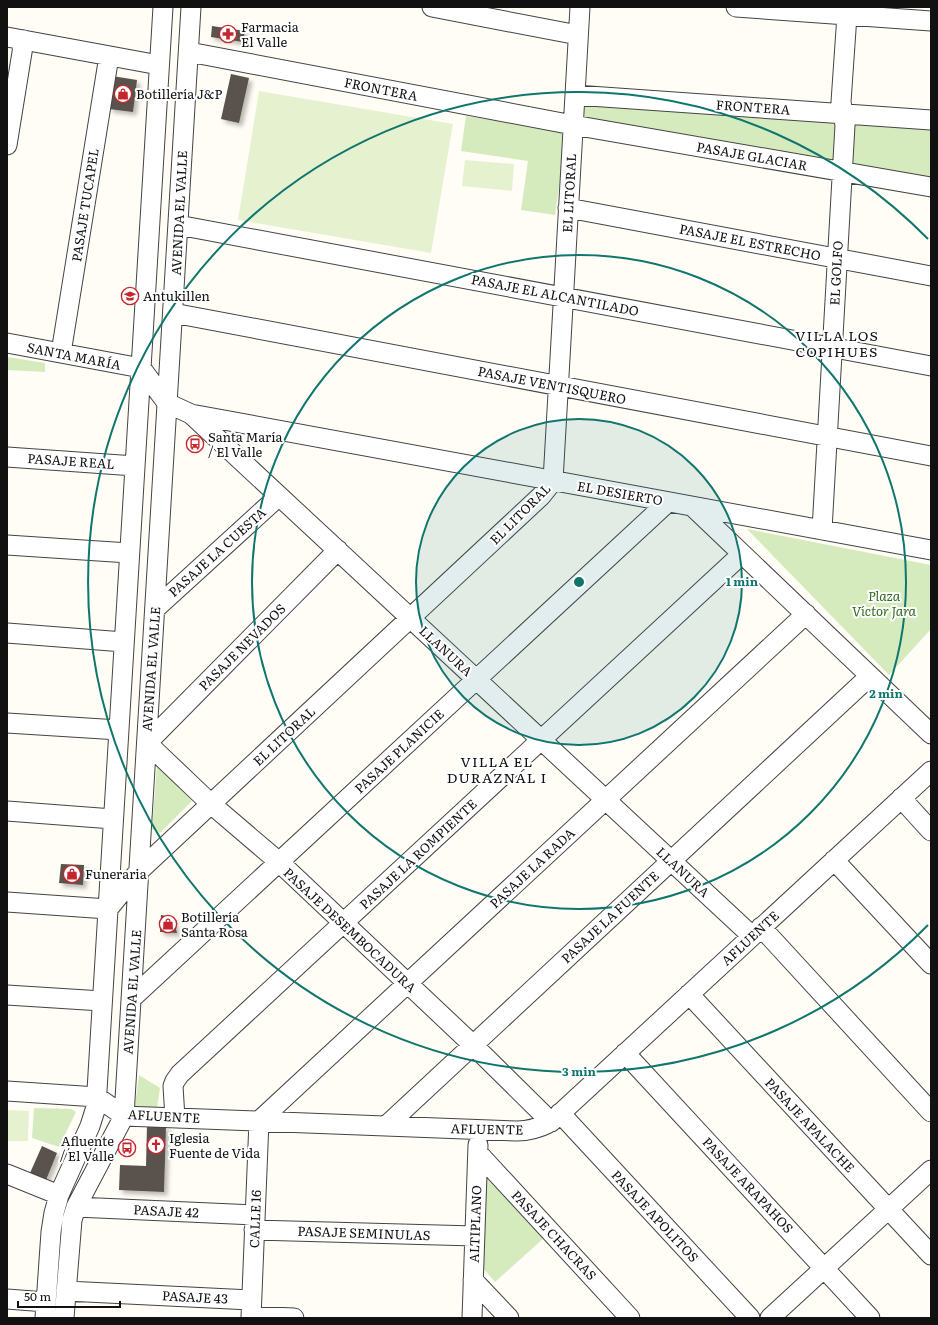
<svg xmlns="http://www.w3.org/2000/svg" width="938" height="1325" viewBox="0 0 938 1325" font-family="Literata,serif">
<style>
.green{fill:#d5ebbd}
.pitch{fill:#e6f2cf}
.building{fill:#5a524d;filter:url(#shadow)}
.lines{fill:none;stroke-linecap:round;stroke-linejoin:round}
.minor-casing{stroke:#444;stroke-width:21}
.minor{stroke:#fff;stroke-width:19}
.ring{fill:none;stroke:#0f766e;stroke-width:2}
.labels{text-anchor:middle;stroke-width:4;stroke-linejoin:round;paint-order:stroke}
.poi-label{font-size:13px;fill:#111;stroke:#fff;text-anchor:start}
.street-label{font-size:13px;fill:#111;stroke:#fff}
.park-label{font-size:13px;font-style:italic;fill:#2f6b1f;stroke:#fff}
.neighbourhood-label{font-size:14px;letter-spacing:1px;fill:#111;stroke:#fff}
.centre{fill:#0f766e;stroke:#fff;stroke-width:2}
.ring-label{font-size:12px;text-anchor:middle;font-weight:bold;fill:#0f766e;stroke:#fff;stroke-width:4;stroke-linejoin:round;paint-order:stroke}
</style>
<defs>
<filter id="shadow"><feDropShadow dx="3.5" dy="3.5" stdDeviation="2" flood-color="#0004"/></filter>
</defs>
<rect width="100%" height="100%" fill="#fffdf5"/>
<path class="green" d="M 581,103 L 931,125 L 931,181 L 580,121 Z
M 466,116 L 567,131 L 555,215 L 521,210 L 528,161 L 461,151 Z
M 7,357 L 45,363 L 45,372 L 7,370 Z
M 747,529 L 931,565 L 931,629 L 889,675 Z
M 157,764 L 192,801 L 160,833 L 152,829 Z
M 139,1075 L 160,1088 L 157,1108 L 135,1106 Z
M 34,1108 L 71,1109 L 76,1112 L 59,1147 L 32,1138 Z
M 487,1174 L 544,1238 L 495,1282 L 482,1267 Z"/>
<path class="pitch" d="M 259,91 L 453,124 L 431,253 L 238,220 Z
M 465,160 L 514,164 L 512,191 L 462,186 Z
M 7,1110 L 29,1111 L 28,1141 L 7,1141 Z"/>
<path class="building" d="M 212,26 L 245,31 L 243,42 L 211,37 Z
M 231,74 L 249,78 L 239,123 L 221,119 Z
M 112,76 L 137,80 L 133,112 L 109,109 Z
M 61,864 L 84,865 L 83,885 L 59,883 Z
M 161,915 L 173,917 L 177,933 L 160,932 Z
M 147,1125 L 166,1126 L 164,1192 L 119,1190 L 120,1165 L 146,1166 Z
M 42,1146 L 57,1153 L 46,1180 L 30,1173 Z"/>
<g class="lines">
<defs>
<path id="minor" d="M 432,7 L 578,35
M 736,7 L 931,21
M 7,37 L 159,65
M 189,52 L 573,125 L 931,187
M 575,95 L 931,120
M 7,145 L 24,40
M 568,208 L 931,276
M 178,225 L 931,366
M 173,313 L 931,456
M 7,343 L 141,368 L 167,403 L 191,414 L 752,936
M 61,353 L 109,56
M 191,414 L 931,550
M 7,457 L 135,466
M 693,507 L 931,734
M 822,530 L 845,125 L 841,102 L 847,15
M 7,545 L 129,553
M 155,609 L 279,496
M 7,633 L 124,642
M 7,723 L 119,730
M 147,743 L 211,804 L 279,862 L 473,1045 L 551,1122
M 147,743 L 338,550
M 901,798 L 931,831
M 7,811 L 113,819
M 834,860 L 931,964
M 7,902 L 108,909 L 139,871 L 541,496 L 553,481 L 580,7
M 761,927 L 931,1112
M 689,994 L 931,1255
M 7,995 L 102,1001
M 131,999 L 668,502
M 625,1053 L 870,1318
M 7,1091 L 97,1097 L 124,1116 L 517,1131 C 530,1131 539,1128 551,1122 L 931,771
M 560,1113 L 750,1318
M 175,1118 L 173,1086 L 175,1081 L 180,1074 L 742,554
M 386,1126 L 870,676
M 478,1153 L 630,1318
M 7,1174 L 59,1195
M 76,1207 L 255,1215
M 254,1230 L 475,1236
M 473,1280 L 509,1318
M 66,1291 L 251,1300
M 7,1299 L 46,1302
M 251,1316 L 294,1318
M 45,1318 L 51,1232 L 54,1213 L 59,1195 L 90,1126 L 96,1107 L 163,7
M 64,1318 L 72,1220 L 76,1207 L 124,1116 L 191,7
M 251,1318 L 259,1121 L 806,614
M 472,1318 L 478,1145
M 770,1318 L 931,1170"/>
</defs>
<use href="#minor" class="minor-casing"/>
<use href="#minor" class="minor"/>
</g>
<circle cx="579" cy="582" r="163" fill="#0f766e" fill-opacity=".12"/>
<g class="ring">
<circle cx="579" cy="582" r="163"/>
<circle cx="579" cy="582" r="327"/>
<path d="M928 925A490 490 0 1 1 928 239"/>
</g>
<defs>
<symbol id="pharmacy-ring" viewBox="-11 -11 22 22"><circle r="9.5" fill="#fff" stroke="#c4262e" stroke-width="1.5"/><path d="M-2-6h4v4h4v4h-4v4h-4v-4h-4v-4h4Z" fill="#c4262e"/></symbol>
<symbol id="shop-ring" viewBox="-11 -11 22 22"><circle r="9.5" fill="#fff" stroke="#c4262e" stroke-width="1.5"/><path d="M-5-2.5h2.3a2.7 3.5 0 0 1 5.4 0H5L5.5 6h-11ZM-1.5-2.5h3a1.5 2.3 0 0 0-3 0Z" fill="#c4262e"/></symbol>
<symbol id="school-ring" viewBox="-11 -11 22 22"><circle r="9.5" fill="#fff" stroke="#c4262e" stroke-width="1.5"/><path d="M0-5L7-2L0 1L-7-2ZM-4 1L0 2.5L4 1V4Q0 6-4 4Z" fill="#c4262e"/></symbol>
<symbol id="bus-ring" viewBox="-11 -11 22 22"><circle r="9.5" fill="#fff" stroke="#c4262e" stroke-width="1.5"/><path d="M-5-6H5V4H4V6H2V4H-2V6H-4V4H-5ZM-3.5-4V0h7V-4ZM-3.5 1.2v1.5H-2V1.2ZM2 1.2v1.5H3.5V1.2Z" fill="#c4262e"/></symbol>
<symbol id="church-ring" viewBox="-11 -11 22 22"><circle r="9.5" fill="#fff" stroke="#c4262e" stroke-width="1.5"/><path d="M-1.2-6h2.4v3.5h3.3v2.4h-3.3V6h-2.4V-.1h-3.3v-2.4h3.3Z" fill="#c4262e"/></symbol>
</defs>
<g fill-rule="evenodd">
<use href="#pharmacy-ring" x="218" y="24" width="20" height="20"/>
<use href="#shop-ring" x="113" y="84" width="20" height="20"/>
<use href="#school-ring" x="120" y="286" width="20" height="20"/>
<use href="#bus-ring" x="185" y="434" width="20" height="20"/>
<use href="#shop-ring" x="62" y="864" width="20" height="20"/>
<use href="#shop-ring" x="158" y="914" width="20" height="20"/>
<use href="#church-ring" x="146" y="1135" width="20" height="20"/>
<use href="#bus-ring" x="117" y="1138" width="20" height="20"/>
</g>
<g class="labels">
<g class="poi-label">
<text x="241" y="32">Farmacia<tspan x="241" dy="15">El Valle</tspan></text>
<text x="136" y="99">Botillería J&amp;P</text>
<text x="143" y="301">Antukillen</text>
<text x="208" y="442">Santa María<tspan x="208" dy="15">/ El Valle</tspan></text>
<text x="85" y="879">Funeraria</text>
<text x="181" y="922">Botillería<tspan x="181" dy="15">Santa Rosa</tspan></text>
<text x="169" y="1143">Iglesia<tspan x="169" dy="15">Fuente de Vida</tspan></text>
<text x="114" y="1146" text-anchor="end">Afluente<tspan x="114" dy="15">/ El Valle</tspan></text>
</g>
<g class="street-label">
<text transform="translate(381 89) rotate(11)" y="5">FRONTERA</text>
<text transform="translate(753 107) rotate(4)" y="5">FRONTERA</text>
<text transform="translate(752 156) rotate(10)" y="5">PASAJE GLACIAR</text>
<text transform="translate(569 193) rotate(-87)" y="5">EL LITORAL</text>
<text transform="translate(85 205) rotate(-81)" y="5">PASAJE TUCAPEL</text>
<text transform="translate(179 213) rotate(-87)" y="5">AVENIDA EL VALLE</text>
<text transform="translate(750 242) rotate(11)" y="5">PASAJE EL ESTRECHO</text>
<text transform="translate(836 273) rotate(-87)" y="5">EL GOLFO</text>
<text transform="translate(555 295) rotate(11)" y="5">PASAJE EL ALCANTILADO</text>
<text transform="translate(74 356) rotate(11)" y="5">SANTA MARÍA</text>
<text transform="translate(552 385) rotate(11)" y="5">PASAJE VENTISQUERO</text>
<text transform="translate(71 461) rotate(4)" y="5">PASAJE REAL</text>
<text transform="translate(620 493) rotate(10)" y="5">EL DESIERTO</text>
<text transform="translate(520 514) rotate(-45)" y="5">EL LITORAL</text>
<text transform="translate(217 552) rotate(-42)" y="5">PASAJE LA CUESTA</text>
<text transform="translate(242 647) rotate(-45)" y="5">PASAJE NEVADOS</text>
<text transform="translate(446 651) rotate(43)" y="5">LLANURA</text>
<text transform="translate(151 669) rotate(-86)" y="5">AVENIDA EL VALLE</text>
<text transform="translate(284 736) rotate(-43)" y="5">EL LITORAL</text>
<text transform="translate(399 751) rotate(-43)" y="5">PASAJE PLANICIE</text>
<text transform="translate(418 854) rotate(-43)" y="5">PASAJE LA ROMPIENTE</text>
<text transform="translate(532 868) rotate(-43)" y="5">PASAJE LA RADA</text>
<text transform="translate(683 872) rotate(43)" y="5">LLANURA</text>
<text transform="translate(610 917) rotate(-43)" y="5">PASAJE LA FUENTE</text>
<text transform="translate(350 930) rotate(43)" y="5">PASAJE DESEMBOCADURA</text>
<text transform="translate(750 938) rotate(-43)" y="5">AFLUENTE</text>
<text transform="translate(132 992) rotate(-86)" y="5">AVENIDA EL VALLE</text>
<text transform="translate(164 1116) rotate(3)" y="5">AFLUENTE</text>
<text transform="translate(810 1125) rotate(47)" y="5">PASAJE APALACHE</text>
<text transform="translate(487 1129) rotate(1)" y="5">AFLUENTE</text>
<text transform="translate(748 1185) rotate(47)" y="5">PASAJE ARAPAHOS</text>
<text transform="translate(166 1211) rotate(3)" y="5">PASAJE 42</text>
<text transform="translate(655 1216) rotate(47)" y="5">PASAJE APOLITOS</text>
<text transform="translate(255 1219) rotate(-88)" y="5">CALLE 16</text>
<text transform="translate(475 1224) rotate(-88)" y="5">ALTIPLANO</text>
<text transform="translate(364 1233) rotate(2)" y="5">PASAJE SEMINULAS</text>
<text transform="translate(554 1235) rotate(47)" y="5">PASAJE CHACRAS</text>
<text transform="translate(195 1297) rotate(3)" y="5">PASAJE 43</text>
</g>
<g class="park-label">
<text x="884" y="601">Plaza<tspan x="884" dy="15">Víctor Jara</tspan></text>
</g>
<g class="neighbourhood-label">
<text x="837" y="341">VILLA LOS<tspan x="837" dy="16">COPIHUES</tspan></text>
<text x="497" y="767">VILLA EL<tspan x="497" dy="16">DURAZNAL I</tspan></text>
</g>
</g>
<circle cx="579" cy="582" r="6" class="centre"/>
<g class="ring-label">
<text x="742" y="586">1 min</text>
<text x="886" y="698">2 min</text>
<text x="579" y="1076">3 min</text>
</g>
<rect width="938" height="1325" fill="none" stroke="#111111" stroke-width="16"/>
<path d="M18 1301v6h102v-6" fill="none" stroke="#111111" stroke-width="2"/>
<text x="24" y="1301" font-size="12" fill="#111111" stroke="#ffffff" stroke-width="3" paint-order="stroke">50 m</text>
</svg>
